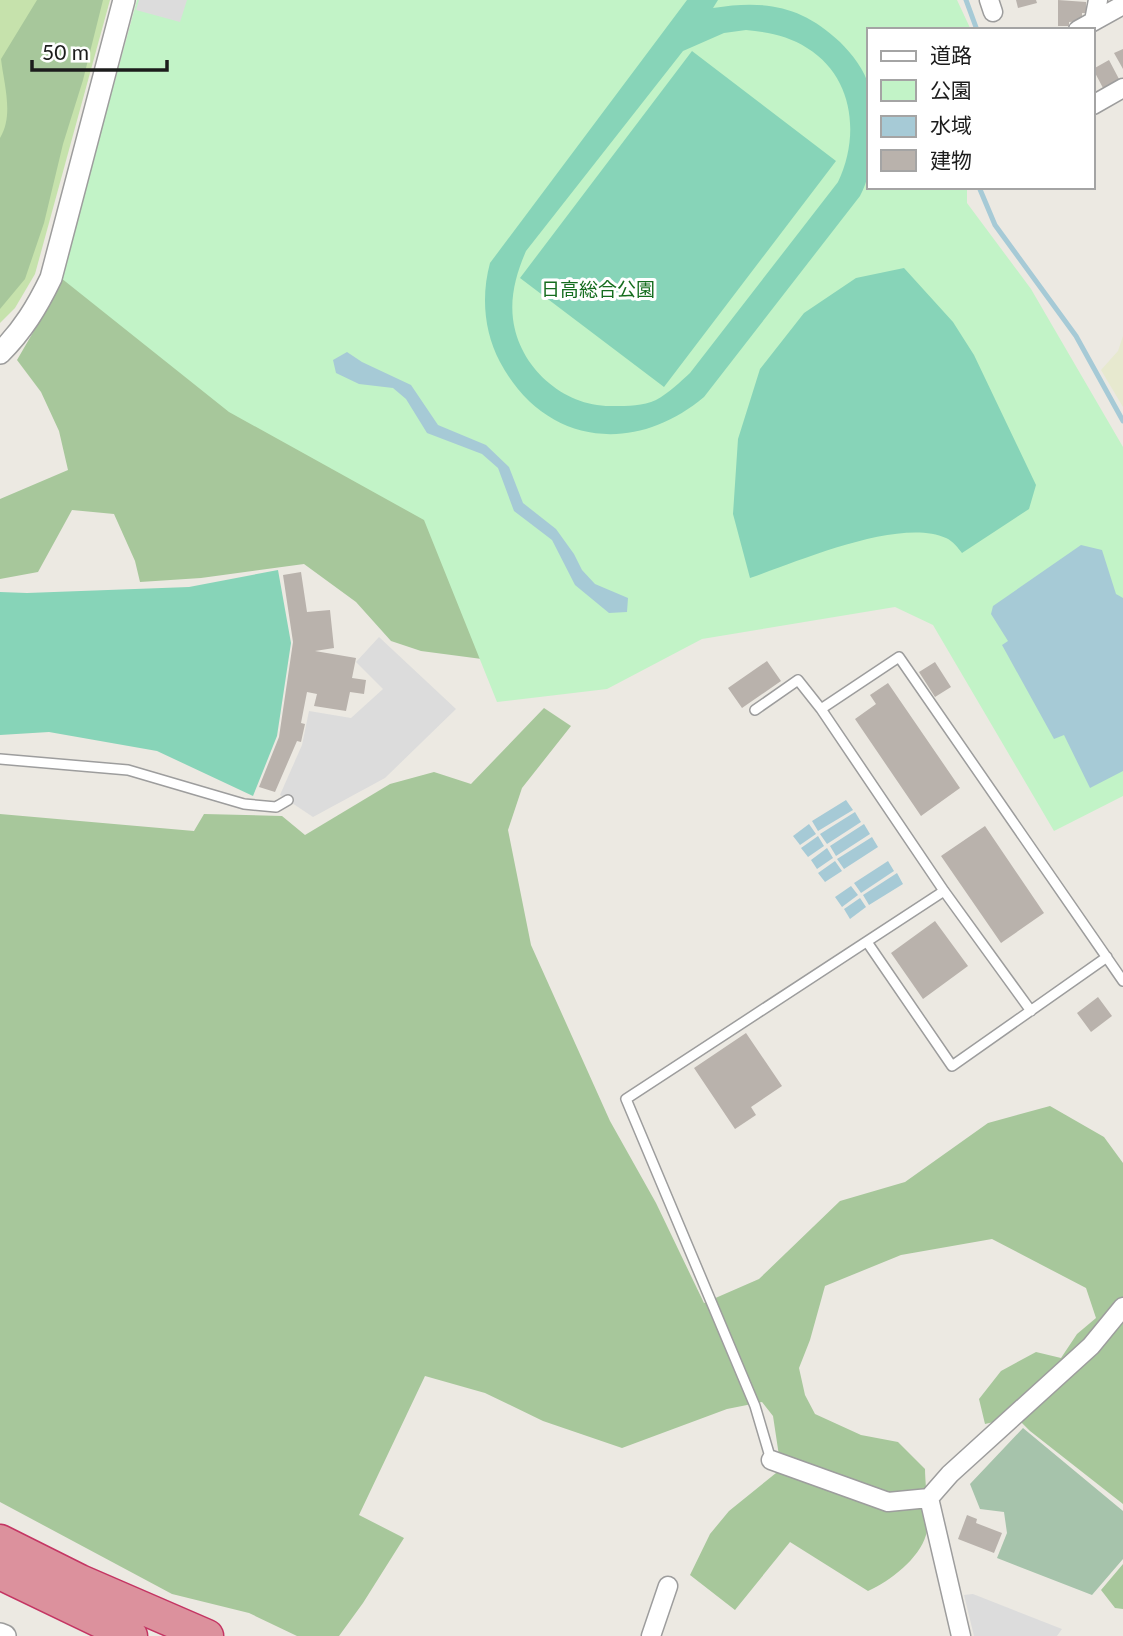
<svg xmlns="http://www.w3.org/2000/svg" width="1123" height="1636" viewBox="0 0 1123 1636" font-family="Lato,'Noto Sans JP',sans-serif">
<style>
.farmland{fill:#e7e9cf}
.grass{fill:#c6e2ac}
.forest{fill:#a7c79b}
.cemetery{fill:#a6c3ab}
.park{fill:#c2f3c7}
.pitch{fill:#87d4b8;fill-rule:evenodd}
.parking{fill:#dcdcdc}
.water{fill:#a6cad6}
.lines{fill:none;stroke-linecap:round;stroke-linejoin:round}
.stream{stroke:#a6cad6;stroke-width:5}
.building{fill:#b9b2ac}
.service-casing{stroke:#9d9d9d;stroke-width:12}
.minor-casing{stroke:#9d9d9d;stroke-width:21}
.tertiary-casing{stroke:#9d9d9d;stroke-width:24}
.motorway-casing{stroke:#c43563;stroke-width:35}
.service{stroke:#fff;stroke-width:9}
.minor{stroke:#fff;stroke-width:18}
.tertiary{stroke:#fff;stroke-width:21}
.motorway{stroke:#dc919d;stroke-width:32}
.labels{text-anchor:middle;stroke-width:6;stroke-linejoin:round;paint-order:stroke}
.park-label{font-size:19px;fill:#166d1f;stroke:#fff}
</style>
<rect width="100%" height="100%" fill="#ece9e2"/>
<path class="farmland" d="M 1123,336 L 1123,407 L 1101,370 L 1118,351 Z"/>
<path class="grass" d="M 0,0 L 110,0 L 35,274 L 15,308 L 0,323 Z"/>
<path class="forest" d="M 37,0 L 103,0 L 83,80 L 63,144 L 44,223 L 25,279 L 0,309 L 0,138 C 14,115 4,85 1,59 Z
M 195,28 L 497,661 L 421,651 L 391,641 L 356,602 L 304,564 L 201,578 L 140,582 L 135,561 L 114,514 L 72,510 L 38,572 L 0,579 L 0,499 L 68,470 L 59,431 L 41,392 L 17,360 L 46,310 L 90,220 Z
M 544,708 L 571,726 L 522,788 L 508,830 L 531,945 L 610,1121 L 656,1203 L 704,1303 L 759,1279 L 840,1201 L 905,1182 L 988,1123 L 1050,1106 L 1104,1137 L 1123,1163 L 1123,1504 L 1030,1431 L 1016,1417 L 985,1424 L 979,1399 L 1001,1371 L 1036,1352 L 1061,1358 L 1077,1334 L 1096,1318 L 1086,1288 L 992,1239 L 901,1255 L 825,1286 L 810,1340 L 799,1368 L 805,1395 L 815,1414 L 861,1435 L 898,1442 L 925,1469 C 925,1484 930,1523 926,1535 C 919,1559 890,1581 868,1591 L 790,1542 L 735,1610 L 690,1575 L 710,1534 L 729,1511 L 781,1469 L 773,1416 L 762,1402 L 727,1409 L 622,1448 L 543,1421 L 485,1393 L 425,1376 L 359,1515 L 404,1538 L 363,1603 L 339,1636 L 297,1636 L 249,1613 L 172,1594 L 0,1502 L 0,814 L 194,831 L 204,814 L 282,816 L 305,835 L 390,784 L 434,772 L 471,784 Z
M 1123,1564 L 1123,1609 L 1115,1608 L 1101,1590 Z"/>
<path class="cemetery" d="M 1023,1428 L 1123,1511 L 1123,1559 L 1092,1595 L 997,1558 L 1007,1533 L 1004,1512 L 980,1509 L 970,1484 Z"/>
<path class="park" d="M 137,0 L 957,0 L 971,30 L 869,30 L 869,187 L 967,187 L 967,203 L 1031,289 L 1123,447 L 1123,796 L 1054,831 L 933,625 L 895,607 L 702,639 L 607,689 L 497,702 L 424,520 L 229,412 L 61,278 Z"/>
<path class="pitch" d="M 687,0 L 718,0 L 713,8 C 764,0 801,5 840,42 C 852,54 865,70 869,87 C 872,99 869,116 869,129 C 869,156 873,172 860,196 L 704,397 C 634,456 544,445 500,362 C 484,332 481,296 490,263 ZM 746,30 C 767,32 789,36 807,48 C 854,77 860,136 838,182 L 690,373 C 680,382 669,393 656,400 C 643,406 628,406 614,406 C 565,408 519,368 513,319 C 510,295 517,272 526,251 L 683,51 L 724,33 Z
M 692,51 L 836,161 L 664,387 L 520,278 Z
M 904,268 L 953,322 L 974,355 L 1036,485 L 1029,509 L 962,553 C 958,548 953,541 946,538 C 899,517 797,562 750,578 L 733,514 L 738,439 L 760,369 L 804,313 L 856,278 Z
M 278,570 L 291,643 L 277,736 L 253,796 L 157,751 L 49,732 L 0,735 L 0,592 L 27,593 L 189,587 Z"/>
<path class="parking" d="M 139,0 L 187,0 L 180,22 L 136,10 Z
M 379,637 L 456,709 L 385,778 L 313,817 L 280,795 L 302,745 L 309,711 L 351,718 L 383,689 L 356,662 Z
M 973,1594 L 1062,1629 L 1057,1636 L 974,1636 L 964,1595 Z"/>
<path class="water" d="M 347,352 L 362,362 L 411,385 L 438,425 L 486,445 L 509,467 L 523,503 L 556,529 L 574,554 L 582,570 L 595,584 L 628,598 L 627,612 L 609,613 L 575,585 L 552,540 L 514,511 L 498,468 L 482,454 L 427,433 L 406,399 L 393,388 L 359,384 L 336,373 L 333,360 Z
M 1081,545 L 1102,550 L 1116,594 L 1123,598 L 1123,771 L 1090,788 L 1064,735 L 1054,739 L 1002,645 L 1008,641 L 991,614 L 993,606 Z
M 846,800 L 853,810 L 818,831 L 812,821 Z
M 855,812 L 861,822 L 827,844 L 820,834 Z
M 809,824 L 816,834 L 800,845 L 793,836 Z
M 864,824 L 870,834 L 836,856 L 830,846 Z
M 818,836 L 824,846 L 808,857 L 801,848 Z
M 872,837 L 878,847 L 844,869 L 837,859 Z
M 827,848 L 833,858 L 817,869 L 811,860 Z
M 835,861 L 842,871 L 825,882 L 818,873 Z
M 888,861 L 894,871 L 861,893 L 854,883 Z
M 897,873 L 903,884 L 869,905 L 863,895 Z
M 851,886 L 858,895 L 842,907 L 835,897 Z
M 860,898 L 866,907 L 850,919 L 844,909 Z"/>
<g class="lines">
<path class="stream" d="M 966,0 L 977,30
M 979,187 L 995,225 L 1076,336 L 1123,421"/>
</g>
<path class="building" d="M 1016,0 L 1036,0 L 1037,3 L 1018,8 Z
M 1058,0 L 1086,2 L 1086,13 L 1082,13 L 1082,21 L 1069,22 L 1069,26 L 1058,26 Z
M 1123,49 L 1123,69 L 1114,53 Z
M 1109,60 L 1119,79 L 1103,88 L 1093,69 Z
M 301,572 L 307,612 L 330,610 L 334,648 L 315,651 L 356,658 L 352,678 L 366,680 L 364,694 L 350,692 L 346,711 L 314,706 L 317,694 L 307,692 L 301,723 L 305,724 L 301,742 L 297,741 L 275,792 L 259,787 L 279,737 L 293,642 L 283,575 Z
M 767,661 L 781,681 L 742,708 L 728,688 Z
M 935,662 L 951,687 L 935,697 L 919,672 Z
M 888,683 L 960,788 L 921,816 L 855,719 L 876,704 L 870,695 Z
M 985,826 L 1044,913 L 1001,943 L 941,856 Z
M 935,921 L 968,966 L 923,999 L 891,953 Z
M 1098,997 L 1112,1016 L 1091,1032 L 1077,1013 Z
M 746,1033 L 782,1086 L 751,1107 L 756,1115 L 735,1129 L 694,1068 Z
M 967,1515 L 977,1519 L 976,1523 L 1002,1533 L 994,1553 L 958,1539 Z"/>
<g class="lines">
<defs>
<path id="service" d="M 821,709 L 899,657 L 1123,981
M 755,710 L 798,680 L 821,709 L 944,891 L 1031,1011
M 0,759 L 128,770 L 244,804 L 276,807 L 288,800
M 867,942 L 952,1066 L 1107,957
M 771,1460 L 755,1406 L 626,1099 L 944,891"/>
<path id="minor" d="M 989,0 L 993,12
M 1094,21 L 1098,0
M 1078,30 L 1123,5
M 1093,105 L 1123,88
M 771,1460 L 888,1502 L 929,1498 L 950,1474 L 1091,1346 L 1123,1307
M 929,1498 L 961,1636
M 651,1636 L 668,1586"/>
<path id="tertiary" d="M 0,353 C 23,330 37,307 51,278 L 124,0
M 0,1634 L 5,1636"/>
<path id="motorway" d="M 0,1541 L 80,1581 L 207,1636
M 0,1573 L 131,1636"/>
</defs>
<use href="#service" class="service-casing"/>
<use href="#minor" class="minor-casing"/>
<use href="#tertiary" class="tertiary-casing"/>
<use href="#motorway" class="motorway-casing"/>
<use href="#service" class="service"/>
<use href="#minor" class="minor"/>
<use href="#tertiary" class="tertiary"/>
<use href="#motorway" class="motorway"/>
</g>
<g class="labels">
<g class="park-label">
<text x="598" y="296">日高総合公園</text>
</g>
</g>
<rect x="867" y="28" width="228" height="161" fill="#ffffff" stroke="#a4a4a4" stroke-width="2"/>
<rect x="881" y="51" width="35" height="10" fill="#ffffff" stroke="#a4a4a4" stroke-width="2"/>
<text x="930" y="63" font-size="21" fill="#1c1c1c">道路</text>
<rect x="881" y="80" width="35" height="21" fill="#c2f3c7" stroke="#a4a4a4" stroke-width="2"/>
<text x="930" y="98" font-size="21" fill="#1c1c1c">公園</text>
<rect x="881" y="116" width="35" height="21" fill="#a6cad6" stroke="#a4a4a4" stroke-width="2"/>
<text x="930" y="133" font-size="21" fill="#1c1c1c">水域</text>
<rect x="881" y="150" width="35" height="21" fill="#b9b2ac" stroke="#a4a4a4" stroke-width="2"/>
<text x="930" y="168" font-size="21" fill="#1c1c1c">建物</text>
<path d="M32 60v10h135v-10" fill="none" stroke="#1c1c1c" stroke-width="3.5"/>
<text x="42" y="60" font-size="21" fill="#1c1c1c" stroke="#ffffff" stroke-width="5" paint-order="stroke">50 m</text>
</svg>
